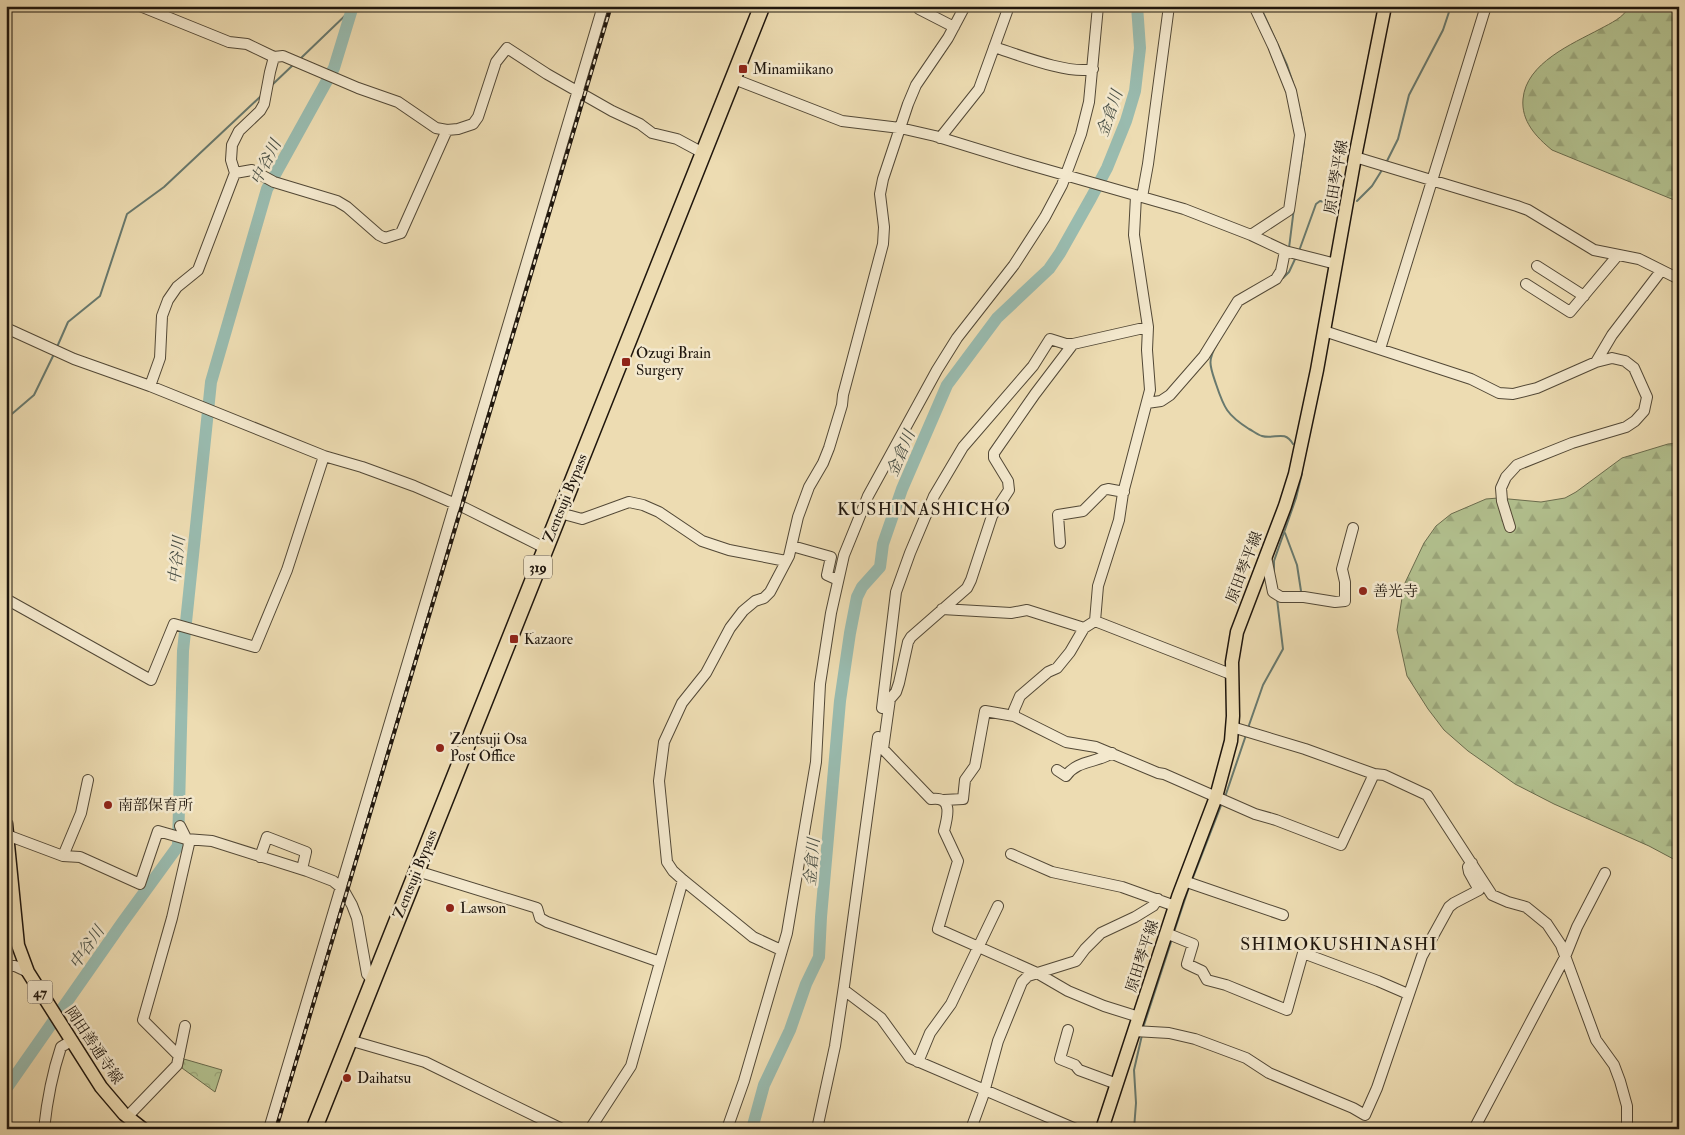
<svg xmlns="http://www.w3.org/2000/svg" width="1685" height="1135" viewBox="0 0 1685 1135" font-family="'IM FELL Double Pica','Noto Serif JP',serif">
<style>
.forest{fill:url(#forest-firs);stroke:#696c4e}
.park{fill:url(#park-crowns);stroke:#696c4e}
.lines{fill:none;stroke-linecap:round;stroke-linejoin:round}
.stream{stroke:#68796e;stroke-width:2}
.river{stroke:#99bbaf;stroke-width:12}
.minor-casing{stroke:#524836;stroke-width:12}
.major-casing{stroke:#1f160d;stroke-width:15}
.highway-casing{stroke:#1f160d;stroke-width:18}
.minor{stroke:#f3e8cd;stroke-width:10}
.major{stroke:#eddcb2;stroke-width:12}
.highway{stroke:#eddcb2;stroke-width:15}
.rail-casing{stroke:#1f160d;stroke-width:4}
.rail{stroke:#f3e8cd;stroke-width:2;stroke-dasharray:5.5;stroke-linecap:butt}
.poi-dot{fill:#8f2418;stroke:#f3e8cd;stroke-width:2}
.labels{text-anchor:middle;stroke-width:5;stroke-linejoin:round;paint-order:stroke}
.shield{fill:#f3e8cd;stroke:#5f5547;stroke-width:1}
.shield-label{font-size:14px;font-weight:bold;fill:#1f160d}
.poi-label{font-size:15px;fill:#1f160d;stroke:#f3e8cd;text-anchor:start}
.street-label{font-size:15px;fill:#1f160d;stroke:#f3e8cd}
.water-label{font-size:16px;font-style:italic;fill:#4a5046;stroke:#f3e8cd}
.quarter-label{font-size:18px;letter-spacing:1px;fill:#1f160d;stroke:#f3e8cd}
</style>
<defs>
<pattern id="forest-firs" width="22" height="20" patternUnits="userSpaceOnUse" patternTransform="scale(1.25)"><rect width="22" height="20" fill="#b3c290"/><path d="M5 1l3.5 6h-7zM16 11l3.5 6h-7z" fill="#9aa67b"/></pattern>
<pattern id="park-crowns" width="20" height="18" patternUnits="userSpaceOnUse" patternTransform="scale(1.25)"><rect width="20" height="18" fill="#b3c290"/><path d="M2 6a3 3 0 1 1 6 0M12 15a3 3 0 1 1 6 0" fill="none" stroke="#9aa67b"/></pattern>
</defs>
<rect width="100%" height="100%" fill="#eddcb2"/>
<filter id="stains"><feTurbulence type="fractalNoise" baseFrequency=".004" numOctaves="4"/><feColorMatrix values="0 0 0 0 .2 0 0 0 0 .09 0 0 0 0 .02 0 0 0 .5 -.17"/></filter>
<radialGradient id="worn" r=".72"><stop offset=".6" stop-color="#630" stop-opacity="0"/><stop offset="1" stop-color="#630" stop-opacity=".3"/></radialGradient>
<path class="forest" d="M 1630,6 L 1679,6 L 1679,202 L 1552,150 C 1536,137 1521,121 1523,99 C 1526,63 1572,44 1600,29 C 1611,23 1623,18 1630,6 Z
M 1679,443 L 1679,862 L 1649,846 L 1554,804 L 1515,784 L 1468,751 L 1444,730 L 1428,709 L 1407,676 L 1397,630 L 1404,585 L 1424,543 L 1436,526 L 1451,514 L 1486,499 L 1498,498 L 1541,502 L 1565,498 L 1576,492 L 1622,458 L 1668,444 Z"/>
<path class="park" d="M 184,1059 L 222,1070 L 215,1092 L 182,1068 Z"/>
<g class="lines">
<path class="stream" d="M 1260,6 L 1287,65 L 1293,83
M 300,59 L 352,9
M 272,85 L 294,64
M 1300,110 L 1304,132
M 1387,161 L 1398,139 L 1409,95 L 1443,30 L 1451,6
M 1298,184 L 1304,142
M 1357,201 L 1372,186 L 1382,170
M 1289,248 L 1294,208
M 1299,251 L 1316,204 L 1320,201 L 1340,206
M 1283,278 L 1289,272 L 1296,257
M 1217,344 C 1207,361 1210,366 1216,384 C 1224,408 1227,415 1249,429 C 1253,431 1258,435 1262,436 C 1275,440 1284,429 1293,444
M 57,347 L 68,322 L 100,296 L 127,214 L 164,187 L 262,95
M 6,419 L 34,395 L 54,354
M 1285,533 L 1297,565 L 1301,591
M 1274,574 L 1274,561 L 1296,498 L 1302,473
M 1248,728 L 1263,685 L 1283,649 L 1277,599
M 1225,797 L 1246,735
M 1192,880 L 1222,803
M 1174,932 L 1189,887
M 1143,1028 L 1172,939
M 1134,1129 L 1136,1103 L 1134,1070 L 1142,1035"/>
<path class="river" d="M 6,1089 L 122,923 L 178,846 L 183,651 L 211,382 L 267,189 L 334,68 L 352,9
M 752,1129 L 764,1085 L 790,1030 L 806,984 L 819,957 L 821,917 L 840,701 L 850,633 L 857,597 L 862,587 L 880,567 L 883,544 L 902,489 L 947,385 L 997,318 L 1049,269 L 1060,253 L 1091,198 L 1107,168 L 1126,121 L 1135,91 L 1140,48 L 1137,6"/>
<defs>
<path id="minor" d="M 140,6 L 229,42 L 247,44 L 274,57 L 283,56 L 358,88 L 398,102 L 436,128 L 447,130 L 458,129 L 473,124 L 478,117 L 496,62 L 507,48 L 547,74 L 612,111 L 640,124 L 652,133 L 677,139 L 703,153
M 919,9 L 954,27
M 994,47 C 1019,55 1069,75 1093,69
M 734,79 L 842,121 L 900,128 L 935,136 L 1023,163 L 1184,209 L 1251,235 L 1285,251 L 1336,264
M 940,138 L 979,89 L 1009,6
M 1355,157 L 1517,206 L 1528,210 L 1594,250 L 1639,259 L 1679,279
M 235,173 L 252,170 L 274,182 L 337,201 L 347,207 L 379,235 L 385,238 L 401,233 L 447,130
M 1142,197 L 1148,164 L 1169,6
M 1251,235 L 1289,210 L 1300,135 L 1291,91 L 1273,46 L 1254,6
M 1537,266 L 1584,296
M 1526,284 L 1570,312 L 1618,255
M 6,328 L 74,359 L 150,386 L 324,456 L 362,467 L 414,486 L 465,508 L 545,548
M 1324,331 L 1471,379 L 1499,393 L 1513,394 L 1537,388 L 1596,362 L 1612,358 L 1625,361 L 1634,368 L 1647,397 L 1644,411 L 1635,421 L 1626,427 L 1572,443 L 1517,465 L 1506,477 L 1501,488 L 1502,501 L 1510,527
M 1380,349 L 1486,6
M 1596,362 L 1612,335 L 1661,271
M 150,386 L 160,358 L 162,316 L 168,300 L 177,287 L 198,270 L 235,173 L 231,160 L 232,145 L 239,131 L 260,111 L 264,104 L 270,72 L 274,57
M 1147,403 L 1161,401 L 1170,395 L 1204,356 L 1238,301 L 1276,279 L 1281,271 L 1285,251
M 560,513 L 582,519 L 629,502 L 643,505 L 659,512 L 702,541 L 729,550 L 786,561
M 1060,543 L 1058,515 L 1083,511 L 1104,490 L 1108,489 L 1124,492
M 792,546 L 831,557 L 827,575 L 838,580
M 1266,557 L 1273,592 L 1281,597 L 1304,597 L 1335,602 L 1345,601 L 1345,582 L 1342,569 L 1353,528
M 6,599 L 151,680 L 174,624 L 255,647 L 287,570 L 324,456
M 942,609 L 1011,613 L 1027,610 L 1084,628
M 1095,621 L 1084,628 L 1070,652 L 1057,668 L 1048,672 L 1020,696 L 1014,710 L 1014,716 L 1066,742 L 1096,747 L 1158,773 L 1164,774 L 1255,814 L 1276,820 L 1341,845 L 1374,774
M 1095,621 L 1098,586 L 1119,520 L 1123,493 L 1150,390 L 1147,350 L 1148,327 L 1134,235 L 1136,196
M 1095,621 L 1233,675
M 882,708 L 896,592 L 910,553 L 934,496 L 963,447 L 1033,366 L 1050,339 L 1066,344 L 1073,344
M 1232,727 L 1305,749 L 1374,774 L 1384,775 L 1427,795 L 1492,895 L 1508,902 L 1526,907 L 1547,924 L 1561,945 L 1596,1040 L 1614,1065 L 1620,1081 L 1627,1106 L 1627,1129
M 1057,770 L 1066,776 C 1077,760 1097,763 1112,753
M 944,800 L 963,799 L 965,780 L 975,766 L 985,711 L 1014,716
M 7,835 L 63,856 L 80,857 L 140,884 L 158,831 L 186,839 L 212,841 L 307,871 L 333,881 L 343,889 L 352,905 L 357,918 L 367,974 L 373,981
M 1011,854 L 1052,872 L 1122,887 L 1175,906
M 63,856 L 81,813 L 88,780
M 260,857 L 267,837 L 306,852 L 302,869
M 417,871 L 537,908 L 540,918 L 547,922 L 660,962
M 1184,881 L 1283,915
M 1166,933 L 1193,944 L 1187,964 L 1202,971 L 1207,980 L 1226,985 L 1287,1010 L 1303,953 L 1378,981 L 1408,994
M 781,950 L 753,937 L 683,880 L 673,871 L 667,862 L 659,781 L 664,742 L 682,703 L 706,673 L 730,628 L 743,611 L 755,601 L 764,598 L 770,592 L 789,556 L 798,517 L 809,487 L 823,463 L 829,448 L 842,405 L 843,395 L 883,244 L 884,227 L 880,194 L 883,179 L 908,104 L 916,85 L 948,38 L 965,6
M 6,966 L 15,966 L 28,972
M 844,990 L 881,1018 L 910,1058 L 1076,1129
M 1139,1017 L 1104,1006 L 1068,991 L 1037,973 L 938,929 L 958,861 L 944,831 C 948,816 953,796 931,799 L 883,749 L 890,699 L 896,692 L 899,683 L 908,642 L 911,637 L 967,588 L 971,580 L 992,516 L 1009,490 L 1008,481 L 994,458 L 994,453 L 1035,394 L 1073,344 L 1148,327
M 1068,1030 L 1060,1059 L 1075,1065 L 1079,1070 L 1117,1084
M 1134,1031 L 1169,1033 L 1195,1039 L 1246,1058 L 1269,1073 L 1353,1108 L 1365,1115 L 1377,1088 L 1422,956 L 1449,907 L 1454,903 L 1479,890 L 1469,872 L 1468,867 L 1472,863
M 349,1040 L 425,1062 L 562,1129
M 179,1056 L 143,1020 L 172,918 L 189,844 L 180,826
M 918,1062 L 930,1033 L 951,1004 L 998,906
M 127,1117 L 177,1065 L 185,1026
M 44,1129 C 47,1101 52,1074 61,1047 L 71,1041
M 269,1129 L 603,6
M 590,1129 L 631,1066 L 683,880
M 727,1129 L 744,1081 L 787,933 L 816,762 L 820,684 L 831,613 L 844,555 L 868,496 L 937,370 L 957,338 L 1014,265 L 1045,217 L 1062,185 L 1081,134 L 1089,102 L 1098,6
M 817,1129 L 835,1046 L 844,986 L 878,737
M 971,1129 L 983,1096 L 998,1041 L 1022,982 L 1028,976 L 1076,961 L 1085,949 L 1101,933 L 1135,917 L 1153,906 L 1158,899
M 1474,1129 L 1565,957 L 1577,927 L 1605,873"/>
<path id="major" d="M 6,824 L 18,945 L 28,972 L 101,1087 L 124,1114 L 143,1129
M 1102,1129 L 1178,897 L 1216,797 L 1231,741 L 1233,716 L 1232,662 L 1237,632 L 1285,506 L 1295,474 L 1317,370 L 1355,157 L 1385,6"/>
<path id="highway" d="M 314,1129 L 762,6"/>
</defs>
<use href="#minor" class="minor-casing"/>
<use href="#major" class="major-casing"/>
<use href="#highway" class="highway-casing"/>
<use href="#minor" class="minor"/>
<use href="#major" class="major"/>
<use href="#highway" class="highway"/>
<defs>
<path id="rail" d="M 276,1129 L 611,6"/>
</defs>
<use href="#rail" class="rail-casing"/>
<use href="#rail" class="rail"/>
</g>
<g class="poi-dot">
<rect x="738" y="64" width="10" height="10" rx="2.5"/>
<rect x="621" y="357" width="10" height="10" rx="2.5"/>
<circle cx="1363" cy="591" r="5"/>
<rect x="509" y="634" width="10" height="10" rx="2.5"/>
<circle cx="440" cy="748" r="5"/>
<circle cx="108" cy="805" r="5"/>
<circle cx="450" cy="908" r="5"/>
<circle cx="347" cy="1078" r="5"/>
</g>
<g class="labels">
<g class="shield">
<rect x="524" y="555.5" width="28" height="23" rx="4"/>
<rect x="27.5" y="980.5" width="25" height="23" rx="4"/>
</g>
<g class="shield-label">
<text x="538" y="572">319</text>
<text x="40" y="997">47</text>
</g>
<g class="poi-label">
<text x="753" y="74">Minamiikano</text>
<text x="636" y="358">Ozugi Brain<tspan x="636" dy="17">Surgery</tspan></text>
<text x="1373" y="596">善光寺</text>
<text x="524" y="644">Kazaore</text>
<text x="450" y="744">Zentsuji Osa<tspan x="450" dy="17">Post Office</tspan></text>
<text x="118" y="810">南部保育所</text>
<text x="460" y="913">Lawson</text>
<text x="357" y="1083">Daihatsu</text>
</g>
<g class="street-label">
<text transform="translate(1336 177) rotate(-80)" y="5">原田琴平線</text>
<text transform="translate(565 498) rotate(-68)" y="5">Zentsuji Bypass</text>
<text transform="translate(1244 567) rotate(-69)" y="5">原田琴平線</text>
<text transform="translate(415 874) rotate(-68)" y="5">Zentsuji Bypass</text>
<text transform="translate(1142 956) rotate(-72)" y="5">原田琴平線</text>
<text transform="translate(94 1045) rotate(56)" y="5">岡田善通寺線</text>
</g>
<g class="water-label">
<text transform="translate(1109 113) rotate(-71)" y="6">金倉川</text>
<text transform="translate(265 162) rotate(-63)" y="6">中谷川</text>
<text transform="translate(900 453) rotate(-67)" y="6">金倉川</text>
<text transform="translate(176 560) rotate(-84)" y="6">中谷川</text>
<text transform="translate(811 862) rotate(-85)" y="6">金倉川</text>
<text transform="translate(86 947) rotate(-55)" y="6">中谷川</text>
</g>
<g class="quarter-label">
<text x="924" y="515">KUSHINASHICHO</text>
<text x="1339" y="950">SHIMOKUSHINASHI</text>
</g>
</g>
<rect width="1685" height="1135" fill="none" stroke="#eddcb2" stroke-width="25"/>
<rect x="8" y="8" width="1670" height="1120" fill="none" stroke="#1f160d" stroke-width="2.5"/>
<rect x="12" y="12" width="1660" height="1110" fill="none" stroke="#1f160d"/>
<rect width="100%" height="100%" filter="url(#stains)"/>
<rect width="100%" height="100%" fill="url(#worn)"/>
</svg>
